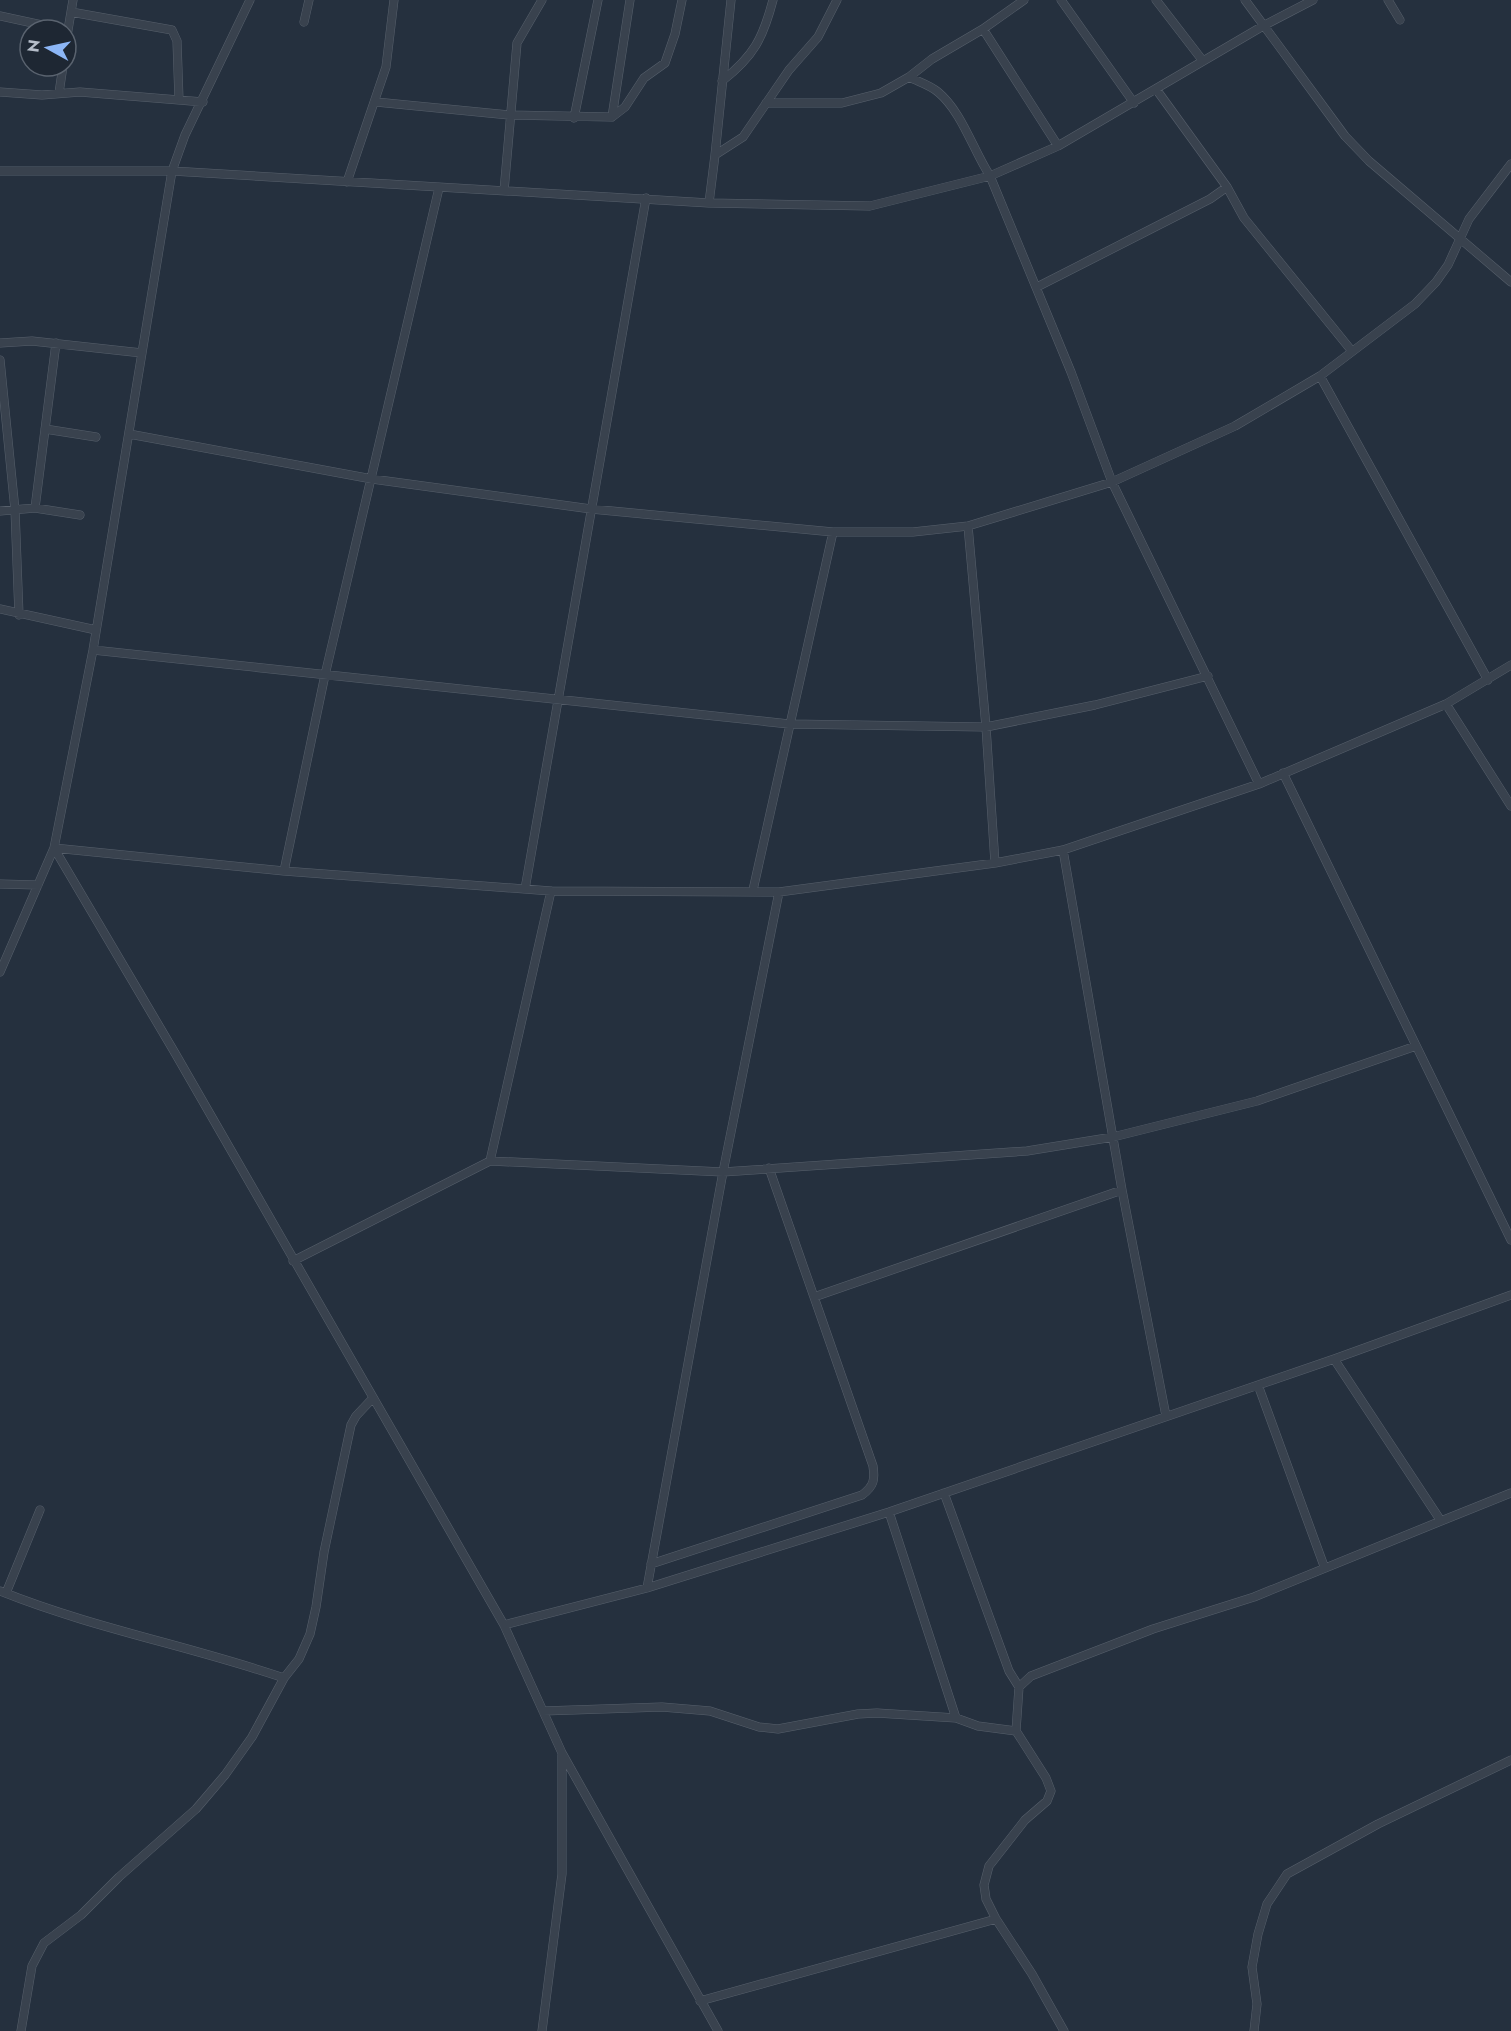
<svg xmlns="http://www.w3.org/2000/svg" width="1511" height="2031" viewBox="0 0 1511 2031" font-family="Jost,sans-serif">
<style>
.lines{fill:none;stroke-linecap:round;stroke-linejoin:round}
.minor-casing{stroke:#57606c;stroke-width:9}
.minor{stroke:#39424e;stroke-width:8}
</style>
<rect width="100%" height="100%" fill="#25303e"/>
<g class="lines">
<defs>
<path id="minor" d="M 250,0 L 185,135 L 172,171 L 93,650 L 54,848 L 175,1053 L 504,1625 L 562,1753 L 718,2031
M 1061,0 L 1134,103
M 1156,0 L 1203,61
M 1245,0 L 1345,136 L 1369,161 L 1511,282
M 1388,0 L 1400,20
M 71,12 L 172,30 L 177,41 L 179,100 L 203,102
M 0,16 L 65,30
M 304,22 L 309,0
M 983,29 L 1058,146
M 66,42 L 73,0
M 909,77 C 919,82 930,85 938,92 C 962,112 973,150 990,176 L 1071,372 L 1112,482 L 1259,784
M 722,81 C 754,56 763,38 773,0
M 1156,89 L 1227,187 L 1244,218 L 1351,350
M 0,92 L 42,95 L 80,92 L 179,100
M 59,93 L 63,66
M 376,102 L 509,115 L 612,117 L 625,107 L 644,78 L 665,63 L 675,34 L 682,0
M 766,103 L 842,103 L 881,93 L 909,77 L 932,59 L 983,29 L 1024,0
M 612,117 L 630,0
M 574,118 L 598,0
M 715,155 L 731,0
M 0,171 L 172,171 L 709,203 L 870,206 L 990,176 L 1058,146 L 1263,26 L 1313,0
M 347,182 L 386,67 L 394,0
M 504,191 L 517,43 L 542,0
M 709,203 L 715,155 L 743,137 L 789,70 L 818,37 L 837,0
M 1037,287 L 1210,199 L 1227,187
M 0,343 L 32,341 L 142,353
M 0,360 L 15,510 L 19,615
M 1320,376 L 1488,680
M 45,429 L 96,437
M 129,434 L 372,479 L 591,509 L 833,532 L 913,532 L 968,526 L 1112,482 L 1235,426 L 1320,376 L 1415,304 L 1436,282 L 1448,265 L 1469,219 L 1511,164
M 35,508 L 56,343
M 0,511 L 35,508 L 80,515
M 968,526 L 986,727 L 995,863
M 0,609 L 96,630
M 93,650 L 789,724 L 986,727 L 1095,705 L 1208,676
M 1446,704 L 1511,806
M 1283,773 L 1511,1240
M 1063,850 L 1122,1190 L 1166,1416
M 284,871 L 325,675 L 439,188
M 0,884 L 38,885
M 525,889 L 646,198
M 753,890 L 833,532
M 0,972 L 54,848 L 284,871 L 551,891 L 779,892 L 995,863 L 1063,850 L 1259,784 L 1446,704 L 1511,665
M 490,1161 L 551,891
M 293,1261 L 490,1161 L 723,1172 L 1027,1151 L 1113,1137 L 1257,1101 L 1416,1046
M 814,1297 L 1122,1190
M 1334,1359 L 1441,1521 L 1511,1493
M 1258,1385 L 1324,1566
M 944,1493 L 1009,1671 L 1019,1687
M 889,1512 L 956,1718
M 651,1564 L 862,1495 C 874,1486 875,1480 873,1466 L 769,1168
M 647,1588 L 723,1172 L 779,892
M 0,1591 C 92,1628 190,1646 284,1678
M 6,1593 L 40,1510
M 504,1625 L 647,1588 L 889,1512 L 1334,1359 L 1511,1295
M 543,1711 L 662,1707 L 710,1711 L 759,1727 L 778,1729 L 858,1714 L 877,1713 L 956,1718 L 978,1726 L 1016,1731
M 700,2001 L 996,1919
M 21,2031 L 32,1966 L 44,1943 L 81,1915 L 119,1877 L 196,1809 L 225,1775 L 252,1737 L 284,1678 L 299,1659 L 310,1634 L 316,1607 L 324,1552 L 351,1425 L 356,1416 L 372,1399
M 542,2031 L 562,1874 L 562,1755
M 1064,2031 L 1032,1974 L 996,1919 L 986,1899 L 984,1885 L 989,1866 L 1025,1820 L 1047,1801 L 1051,1791 L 1046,1778 L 1016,1731 L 1019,1687 L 1031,1676 L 1153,1629 L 1254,1597 L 1441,1521
M 1254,2031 L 1257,2004 L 1252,1967 L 1258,1934 L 1267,1904 L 1287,1874 L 1378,1824 L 1511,1760"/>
</defs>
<use href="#minor" class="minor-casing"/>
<use href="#minor" class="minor"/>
</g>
<g transform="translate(48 48) rotate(278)"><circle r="28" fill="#1e2733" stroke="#5a636f" stroke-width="1.5"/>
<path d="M0-4.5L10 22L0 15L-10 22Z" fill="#8cb6f6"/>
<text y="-9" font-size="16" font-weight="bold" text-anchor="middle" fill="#b5bdc9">N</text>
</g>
</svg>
